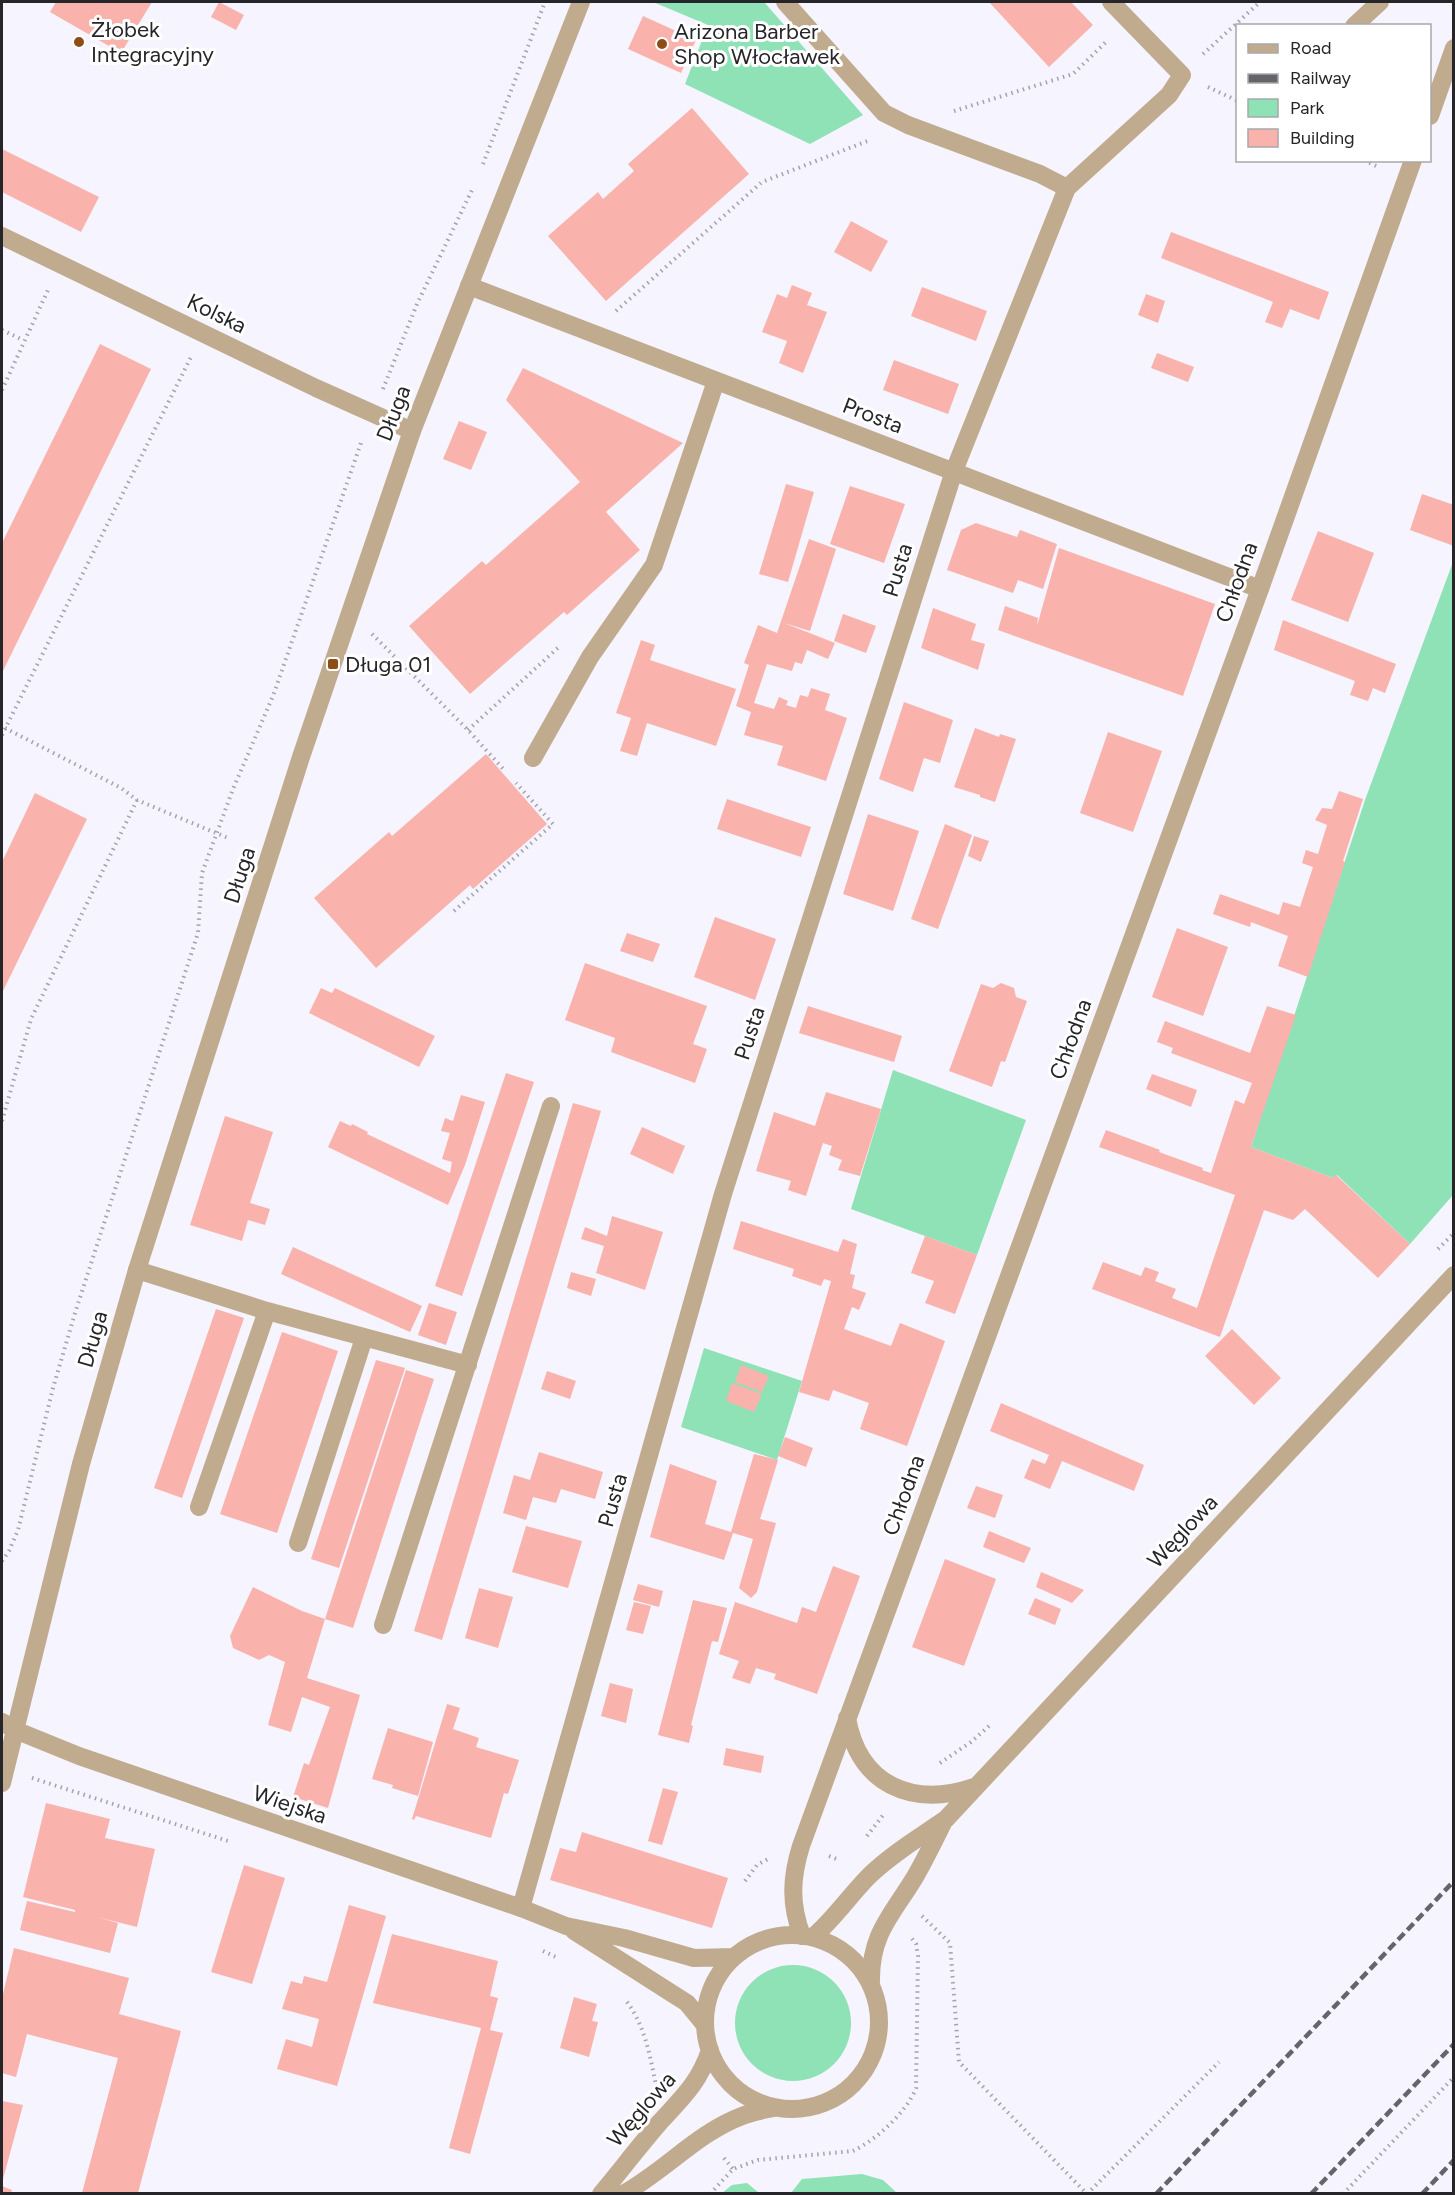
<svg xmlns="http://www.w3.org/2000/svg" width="1455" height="2195" viewBox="0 0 1455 2195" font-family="Figtree,sans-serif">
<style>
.green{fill:#8fe1b6}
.building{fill:#f9b3ac}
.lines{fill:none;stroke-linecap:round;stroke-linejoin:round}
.path{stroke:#a4a3ac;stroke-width:4;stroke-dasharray:1.5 4.5;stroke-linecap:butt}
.service{stroke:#c1ab8f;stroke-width:18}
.minor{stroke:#c1ab8f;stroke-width:18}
.tertiary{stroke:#c1ab8f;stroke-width:18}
.rail{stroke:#65646a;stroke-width:4.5;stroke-dasharray:9 4.5;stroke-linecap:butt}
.poi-dot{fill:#8d4d15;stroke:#fff;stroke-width:2}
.labels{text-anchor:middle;stroke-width:6;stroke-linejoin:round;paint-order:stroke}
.poi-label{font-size:22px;fill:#262529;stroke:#fff;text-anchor:start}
.street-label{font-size:22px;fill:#262529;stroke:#fff}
</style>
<rect width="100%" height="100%" fill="#f5f4ff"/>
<path class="green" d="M 653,2 L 764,2 L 863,115 L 810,144 L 685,84 L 708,25 Z
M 1453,562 L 1453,1195 L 1410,1244 L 1337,1175 L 1333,1178 L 1251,1147 L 1365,800 Z
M 893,1070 L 1026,1120 L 977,1255 L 851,1209 Z
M 704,1348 L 802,1381 L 777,1460 L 681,1427 Z
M735 2023a58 58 0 1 1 116 0a58 58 0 1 1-116 0Z
M 862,2174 L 883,2180 L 897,2193 L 791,2193 L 802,2179 Z
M 747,2183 L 759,2193 L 722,2193 L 732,2185 Z"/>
<path class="building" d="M 56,2 L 152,2 L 121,53 L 50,12 Z
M 219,2 L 244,15 L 236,30 L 211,17 Z
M 989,2 L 1071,2 L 1093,25 L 1049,67 Z
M 643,16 L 696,40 L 681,73 L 628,49 Z
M 692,108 L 749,174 L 606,301 L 548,236 L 598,192 L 603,199 L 634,171 L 628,164 Z
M 2,149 L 99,197 L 81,232 L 2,192 Z
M 851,221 L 888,241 L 871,272 L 834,252 Z
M 1171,232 L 1329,292 L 1319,320 L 1290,309 L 1282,328 L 1265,322 L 1273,302 L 1161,258 Z
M 792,285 L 812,293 L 807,305 L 827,312 L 803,373 L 779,363 L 787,341 L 762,332 L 777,294 L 787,298 Z
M 922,287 L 987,311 L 976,341 L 911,316 Z
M 1146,294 L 1165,301 L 1158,323 L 1138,315 Z
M 100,344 L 151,369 L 2,673 L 2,543 Z
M 1157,353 L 1194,367 L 1188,382 L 1151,368 Z
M 894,360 L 959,384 L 948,414 L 883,390 Z
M 523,368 L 683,443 L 606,512 L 640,550 L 567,615 L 564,612 L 470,694 L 409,626 L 482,561 L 486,565 L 580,482 L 506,400 Z
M 459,421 L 487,432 L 471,470 L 443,459 Z
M 786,484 L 814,492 L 788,582 L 759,574 Z
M 850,486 L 905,504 L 884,563 L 830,544 Z
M 1422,494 L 1454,505 L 1454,546 L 1410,530 Z
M 976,523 L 1017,537 L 1020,530 L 1057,544 L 1043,589 L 1018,580 L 1013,593 L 947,570 L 961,530 Z
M 1318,531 L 1374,553 L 1348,622 L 1291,600 Z
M 809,539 L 836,549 L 810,631 L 784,623 L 835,643 L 828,659 L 807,650 L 802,664 L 795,662 L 792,671 L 767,664 L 754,703 L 774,709 L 779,697 L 788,701 L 786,705 L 796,708 L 800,695 L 808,697 L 811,688 L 830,694 L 825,710 L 847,718 L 826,781 L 777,765 L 783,746 L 744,735 L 751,712 L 736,706 L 749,665 L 744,663 L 758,625 L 777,633 Z
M 1059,548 L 1215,604 L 1183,696 L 998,630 L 1005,606 L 1038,618 L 1037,626 Z
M 933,608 L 976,624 L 971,640 L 985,644 L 978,670 L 921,648 Z
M 843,614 L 876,626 L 866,653 L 834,641 Z
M 1283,620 L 1396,664 L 1385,693 L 1373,688 L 1368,701 L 1350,695 L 1355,681 L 1274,650 Z
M 641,640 L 655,645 L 650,660 L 736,689 L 716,746 L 647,723 L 637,756 L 620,751 L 631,718 L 616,713 Z
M 904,702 L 953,720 L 940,763 L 924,758 L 913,792 L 879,779 Z
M 975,728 L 999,737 L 1000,734 L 1016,739 L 995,802 L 980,797 L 980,795 L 954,787 Z
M 1108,732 L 1162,751 L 1133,832 L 1080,813 Z
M 486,754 L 547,824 L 473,889 L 470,885 L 376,968 L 314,898 L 389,832 L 392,836 Z
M 1339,791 L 1363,799 L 1343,861 L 1345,862 L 1308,977 L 1278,966 L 1288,936 L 1251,922 L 1250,927 L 1213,914 L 1220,894 L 1279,915 L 1283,902 L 1300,907 L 1313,867 L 1302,863 L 1306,850 L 1318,854 L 1327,825 L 1315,820 L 1322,808 L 1332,809 Z
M 35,793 L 87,819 L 2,993 L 2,862 Z
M 727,799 L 811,827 L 801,857 L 717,829 Z
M 868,814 L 919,831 L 893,911 L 843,894 Z
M 945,824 L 972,835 L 938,929 L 911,919 Z
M 974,836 L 989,841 L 981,862 L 968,856 Z
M 715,917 L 776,939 L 755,1000 L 694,977 Z
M 1177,928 L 1228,947 L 1203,1016 L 1152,997 Z
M 627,933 L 660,944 L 653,962 L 620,951 Z
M 585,963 L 707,1006 L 693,1044 L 707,1049 L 695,1083 L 611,1052 L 615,1038 L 565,1020 Z
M 1001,983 L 1014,988 L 1016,997 L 1027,1001 L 1005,1062 L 1001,1061 L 992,1087 L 949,1071 L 981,984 L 993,988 Z
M 321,988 L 332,993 L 335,988 L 435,1036 L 419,1067 L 309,1013 Z
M 808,1006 L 902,1036 L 894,1062 L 799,1033 Z
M 1267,1006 L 1296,1015 L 1251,1147 L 1333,1178 L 1336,1175 L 1410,1244 L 1378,1278 L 1305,1209 L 1293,1220 L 1264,1210 L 1220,1337 L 1092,1289 L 1103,1262 L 1141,1276 L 1145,1267 L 1159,1272 L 1155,1281 L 1176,1289 L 1172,1298 L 1197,1308 L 1235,1195 L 1099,1147 L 1106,1130 L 1160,1150 L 1159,1152 L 1203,1168 L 1202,1170 L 1211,1173 L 1235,1100 L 1244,1104 L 1252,1083 L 1171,1053 L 1173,1048 L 1157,1042 L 1165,1021 L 1250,1053 Z
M 506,1073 L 534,1082 L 462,1296 L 435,1286 Z
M 1152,1074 L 1197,1090 L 1191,1107 L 1146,1089 Z
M 826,1092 L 881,1109 L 860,1176 L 838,1170 L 842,1160 L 829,1155 L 832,1146 L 823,1143 L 806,1196 L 788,1190 L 791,1181 L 756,1171 L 774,1112 L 815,1126 Z
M 461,1095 L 485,1102 L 465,1165 L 448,1205 L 328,1147 L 340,1121 L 351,1126 L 352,1124 L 368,1132 L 367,1134 L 450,1173 L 452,1162 L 442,1159 L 450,1133 L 441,1131 L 445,1118 L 453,1121 Z
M 573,1103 L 601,1111 L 442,1640 L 414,1631 Z
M 225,1116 L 273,1132 L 250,1203 L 270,1209 L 265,1225 L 248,1220 L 242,1241 L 190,1225 Z
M 642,1127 L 685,1146 L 673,1174 L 630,1154 Z
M 612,1216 L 663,1232 L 645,1290 L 596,1273 L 604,1246 L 581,1239 L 585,1227 L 607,1236 Z
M 741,1221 L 838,1252 L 843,1239 L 857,1244 L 850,1274 L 855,1275 L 852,1288 L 866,1293 L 859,1310 L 852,1307 L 844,1329 L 891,1346 L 900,1323 L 945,1341 L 907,1446 L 860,1429 L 869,1403 L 833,1390 L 829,1401 L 799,1392 L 831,1281 L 824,1279 L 821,1286 L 792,1276 L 794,1269 L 733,1249 Z
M 925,1236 L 977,1255 L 955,1314 L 925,1303 L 934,1281 L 911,1273 Z
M 293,1247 L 422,1306 L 410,1332 L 281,1274 Z
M 571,1272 L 596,1279 L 591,1296 L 567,1288 Z
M 429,1303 L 457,1312 L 446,1345 L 418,1335 Z
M 216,1309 L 244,1318 L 182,1498 L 154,1488 Z
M 1232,1329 L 1281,1378 L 1254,1405 L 1205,1356 Z
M 282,1332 L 338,1351 L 277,1533 L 220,1514 Z
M 376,1360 L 405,1368 L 339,1568 L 311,1559 Z
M 741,1365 L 769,1376 L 762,1392 L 735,1382 Z
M 406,1370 L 434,1379 L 353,1628 L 325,1619 Z
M 547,1371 L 576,1381 L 570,1399 L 541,1389 Z
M 732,1383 L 762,1394 L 754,1412 L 726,1401 Z
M 1001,1403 L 1144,1465 L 1134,1491 L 1062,1461 L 1050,1489 L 1024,1478 L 1032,1459 L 1045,1464 L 1049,1455 L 990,1431 Z
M 785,1437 L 813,1448 L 806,1467 L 778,1456 Z
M 539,1452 L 603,1472 L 595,1499 L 561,1489 L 556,1503 L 533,1497 L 526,1520 L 503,1513 L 514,1475 L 530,1480 Z
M 754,1454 L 778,1460 L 760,1519 L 776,1523 L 757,1592 L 751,1598 L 739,1588 L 753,1539 L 733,1533 L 724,1560 L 650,1537 L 670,1464 L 717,1481 L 705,1524 L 731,1532 Z
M 976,1486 L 1003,1495 L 995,1518 L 967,1508 Z
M 526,1526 L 582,1541 L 568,1588 L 512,1572 Z
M 989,1531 L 1031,1548 L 1024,1563 L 983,1547 Z
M 945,1559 L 996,1579 L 964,1666 L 912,1647 Z
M 833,1566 L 860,1576 L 817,1694 L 774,1679 L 776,1674 L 756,1668 L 750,1684 L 732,1678 L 739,1661 L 719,1654 L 735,1602 L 797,1623 L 802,1607 L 816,1612 Z
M 1041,1572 L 1084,1590 L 1072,1603 L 1036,1587 Z
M 638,1584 L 663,1591 L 659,1607 L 633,1600 Z
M 253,1587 L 302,1611 L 325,1619 L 307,1678 L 360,1695 L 328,1808 L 293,1797 L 304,1763 L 309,1765 L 330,1707 L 302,1697 L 291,1732 L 268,1725 L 285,1662 L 269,1655 L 259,1660 L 233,1648 L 230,1636 Z
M 479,1588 L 513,1597 L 498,1648 L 465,1638 Z
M 1035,1598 L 1061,1609 L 1055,1625 L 1028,1614 Z
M 693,1600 L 727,1608 L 718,1642 L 712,1641 L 691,1725 L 693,1726 L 689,1743 L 658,1735 Z
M 634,1602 L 651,1606 L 643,1634 L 626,1630 Z
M 610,1683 L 633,1689 L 626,1723 L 601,1716 Z
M 447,1704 L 460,1708 L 453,1729 L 479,1738 L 476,1747 L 519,1760 L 508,1794 L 504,1793 L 491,1838 L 416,1816 L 414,1820 L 412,1819 Z
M 388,1728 L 433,1742 L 418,1796 L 392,1788 L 393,1785 L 372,1779 Z
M 726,1748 L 764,1756 L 761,1773 L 723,1765 Z
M 663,1788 L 678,1792 L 662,1845 L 648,1841 Z
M 46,1803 L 110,1819 L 105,1838 L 155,1849 L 137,1927 L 97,1917 L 118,1923 L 110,1953 L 20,1930 L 27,1901 L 75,1912 L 75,1910 L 23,1897 Z
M 582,1832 L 728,1878 L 712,1928 L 550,1880 L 560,1848 L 576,1852 Z
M 244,1865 L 285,1878 L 252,1984 L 211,1972 Z
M 349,1905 L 386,1916 L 337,2086 L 277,2069 L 286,2039 L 312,2047 L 319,2019 L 282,2009 L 291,1981 L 302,1984 L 304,1976 L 327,1982 Z
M 392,1934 L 498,1961 L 490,1996 L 498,1998 L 490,2030 L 503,2033 L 470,2154 L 449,2148 L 481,2028 L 373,2003 Z
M 14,1948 L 129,1978 L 119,2014 L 181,2031 L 138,2193 L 82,2193 L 118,2058 L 27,2034 L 16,2077 L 2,2073 L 2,1998 Z
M 574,1997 L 597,2004 L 592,2021 L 598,2022 L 589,2057 L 560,2048 Z
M 2,2101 L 23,2105 L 2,2183 Z
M 2,2186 L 12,2190 L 11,2193 L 2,2193 Z"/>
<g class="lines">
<path class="path" d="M 1203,54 L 1260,2
M 1208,87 L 1238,101
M 954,111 L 1073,74 L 1107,41
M 1364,160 L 1380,168
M 483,164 L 545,2
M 616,311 L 762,182 L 870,140
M 2,330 L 23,340
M 383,389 L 417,304 L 472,190
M 2,390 L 48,290
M 372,634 L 468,730 L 505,771
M 5,728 L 121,788 L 137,800 L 228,838
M 468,730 L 560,646
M 2,735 L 191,357
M 454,911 L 553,824 L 516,783
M 2,1121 L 31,1019 L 137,800
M 1438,1249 L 1454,1233
M 2,1561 L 9,1551 L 18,1530 L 53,1388 L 75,1313 L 198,933 L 202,873 L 233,789 L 273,696 L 362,440
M 940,1763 L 971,1742 L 989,1726
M 32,1778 L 228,1841
M 867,1836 L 884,1814
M 829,1856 L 839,1860
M 745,1881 L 757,1865 L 768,1859
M 922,1916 L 950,1943 L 959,2062 L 1087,2194
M 543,1951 L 558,1958
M 627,2002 C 645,2026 650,2056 656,2085
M 724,2158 L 733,2169
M 710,2194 L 733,2169 L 758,2160 L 853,2151 C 876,2140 907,2112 916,2088 L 918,1956 L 916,1944 L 910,1936
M 1087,2194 L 1219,2062
M 1343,2194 L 1454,2077"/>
<path class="service" d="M 785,2 L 884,113 L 908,125 L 1040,174 L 1067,188
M 1354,26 L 1380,2
M 533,758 L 590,657 L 654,565 L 716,381
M 137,1270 L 267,1311 L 468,1365
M 199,1507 L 267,1311
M 298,1543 L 364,1338
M 383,1625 L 551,1106
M 521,1908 L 723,1194 L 954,471 L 1067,188 L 1169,95 L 1182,75 L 1111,2"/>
<path class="minor" d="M 2,236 L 316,388 L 412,431
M 469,286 L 1260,589"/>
<path class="tertiary" d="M 1430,116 L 1454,48
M 847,1718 C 859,1785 912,1808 974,1787
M 2,1722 L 15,1730 L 79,1756 L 521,1908 L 566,1926 L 624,1938 L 694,1958 L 733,1957
M 2,1783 L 81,1464 L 137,1270 L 301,757 L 412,431 L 581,2
M 574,1931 L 687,2003 L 705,2025
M705 2022a87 87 0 1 1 174 0a87 87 0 1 1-174 0Z
M 802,1936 C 790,1904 791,1878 801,1846 L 1260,589 L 1413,160
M 813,1937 C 835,1918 850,1895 870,1875 C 893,1853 920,1837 946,1819 L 1454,1275
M 871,1982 C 870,1934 892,1915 915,1877 C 925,1860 934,1841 943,1823
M 601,2194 C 621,2170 640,2145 660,2122 C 682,2098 699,2083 710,2050
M 623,2194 C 665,2171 697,2133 742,2116 C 752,2112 763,2110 774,2108"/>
<path class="rail" d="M 1156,2194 L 1454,1881
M 1311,2194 L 1454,2044
M 1422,2194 L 1454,2160"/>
</g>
<g class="poi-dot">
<circle cx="79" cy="42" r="6"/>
<circle cx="662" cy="44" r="6"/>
<rect x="327" y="658" width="12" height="12" rx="3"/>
</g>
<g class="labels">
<g class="poi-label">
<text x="91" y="37">Żłobek<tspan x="91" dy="25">Integracyjny</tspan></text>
<text x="674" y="39">Arizona Barber<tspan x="674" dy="25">Shop Włocławek</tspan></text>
<text x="345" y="672">Długa 01</text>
</g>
<g class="street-label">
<text transform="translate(217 313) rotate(26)" y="8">Kolska</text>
<text transform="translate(393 413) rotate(-69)" y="8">Długa</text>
<text transform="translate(873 415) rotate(21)" y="8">Prosta</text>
<text transform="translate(897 570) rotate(-73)" y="8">Pusta</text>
<text transform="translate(1236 582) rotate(-70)" y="8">Chłodna</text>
<text transform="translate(239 875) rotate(-72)" y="8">Długa</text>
<text transform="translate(749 1033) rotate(-72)" y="8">Pusta</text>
<text transform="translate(1070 1039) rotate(-70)" y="8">Chłodna</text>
<text transform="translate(92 1339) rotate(-74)" y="8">Długa</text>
<text transform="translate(903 1495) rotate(-70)" y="8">Chłodna</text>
<text transform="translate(612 1500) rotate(-74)" y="8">Pusta</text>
<text transform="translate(1182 1531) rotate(-47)" y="8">Węglowa</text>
<text transform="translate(290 1804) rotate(19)" y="8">Wiejska</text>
<text transform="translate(641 2109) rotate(-49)" y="8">Węglowa</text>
</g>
</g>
<rect width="1455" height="2195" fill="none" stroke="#262529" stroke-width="6"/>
<rect x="1236" y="24" width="195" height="138" fill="#ffffff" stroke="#a8a8a9" stroke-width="1.5"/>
<rect x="1248" y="44" width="30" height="9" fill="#c1ab8f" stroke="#a8a8a9" stroke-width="1.5"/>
<text x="1290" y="54" font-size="18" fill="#262529">Road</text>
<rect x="1248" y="74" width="30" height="9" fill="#65646a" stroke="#a8a8a9" stroke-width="1.5"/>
<text x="1290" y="84" font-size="18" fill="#262529">Railway</text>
<rect x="1248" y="99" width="30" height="18" fill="#8fe1b6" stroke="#a8a8a9" stroke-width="1.5"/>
<text x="1290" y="114" font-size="18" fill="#262529">Park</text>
<rect x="1248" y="129" width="30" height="18" fill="#f9b3ac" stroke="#a8a8a9" stroke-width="1.5"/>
<text x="1290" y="144" font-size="18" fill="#262529">Building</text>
</svg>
